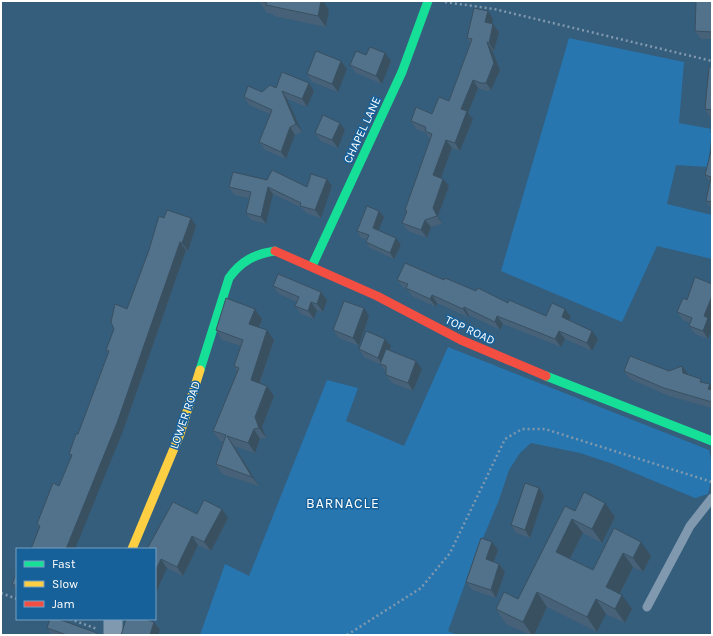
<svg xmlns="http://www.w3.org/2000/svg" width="713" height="636" viewBox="0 0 713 636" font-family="Karla,sans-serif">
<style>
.green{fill:#2876af}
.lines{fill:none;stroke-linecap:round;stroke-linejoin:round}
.path{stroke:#8099ae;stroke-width:2.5;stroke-dasharray:2 3;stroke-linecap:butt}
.lane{stroke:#8099ae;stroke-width:9}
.street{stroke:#8099ae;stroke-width:19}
.fast{stroke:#16e098;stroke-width:9}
.slow{stroke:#ffcf43;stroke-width:9}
.jam{stroke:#f24e42;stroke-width:9}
.wall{fill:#476278}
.shaded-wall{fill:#395061}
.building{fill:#52728b;stroke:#395061}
.labels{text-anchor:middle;stroke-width:3;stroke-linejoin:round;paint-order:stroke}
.street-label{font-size:12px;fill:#fff;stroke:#17619a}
.quarter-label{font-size:14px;letter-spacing:1px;fill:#fff;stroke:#17619a}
</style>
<rect width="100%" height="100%" fill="#355d7c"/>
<path class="green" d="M 569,38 L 684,62 L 679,123 L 712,129 L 708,167 L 676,165 L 667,204 L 712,215 L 712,259 L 657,246 L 622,322 L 501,271 Z
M 448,347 L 709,450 C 713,464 712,480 708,494 L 695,498 L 613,464 L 580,453 L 531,443 L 520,453 L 509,470 L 499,500 L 472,564 L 448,631 L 457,635 L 200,635 L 225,564 L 249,576 L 327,380 L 358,388 L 346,421 L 404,446 Z"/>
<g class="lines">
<path class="path" d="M 445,2 L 494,9 L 712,61
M 1,593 L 17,599
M 70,619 L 97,629
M 347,635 L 421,588 L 450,553 L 505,439 L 522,429 L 545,429 L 712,482"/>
<path class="lane" d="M 647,607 L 690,526 L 712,498"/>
<path class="street" d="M 113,619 L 113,635"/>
<path class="fast" d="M 312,266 L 402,72 L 428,1
M 200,370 L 229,278 C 241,261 255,254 275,251
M 546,376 L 712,441"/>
<path class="slow" d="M 132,549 L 180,434 L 200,370"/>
<path class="jam" d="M 275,251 L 377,296 L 461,340 L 546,376"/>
</g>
<path class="wall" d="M 259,1 L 329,10 L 326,27 L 274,16 L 273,14 L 267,13 Z
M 712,1 L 712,39 L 701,39 L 695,31 Z
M 493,19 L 492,24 L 499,32 L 494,51 L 492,50 L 500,70 L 491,90 L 486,91 L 478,88 L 468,113 L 473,119 L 460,151 L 452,148 L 441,178 L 449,186 L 438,216 L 442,224 L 431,227 L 427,238 L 408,231 L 402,223 L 406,212 L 405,210 L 430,139 L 426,133 L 416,129 L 411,121 L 432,114 L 449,101 L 470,43 L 467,38 Z
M 366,55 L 391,61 L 382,84 L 356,73 L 350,65 Z
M 341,61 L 347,69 L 338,92 L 312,82 L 307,74 Z
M 712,67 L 712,119 L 711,119 L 705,109 Z
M 276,88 L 314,91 L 307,107 L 287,99 L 302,132 L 295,135 L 286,159 L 265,150 L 259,142 L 270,114 L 249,105 L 244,97 L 262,92 Z
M 340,123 L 345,130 L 338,148 L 321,141 L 315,133 Z
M 712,147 L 712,210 L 706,201 L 710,182 L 705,175 Z
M 267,180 L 307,187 L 332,186 L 321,218 L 306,213 L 302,208 L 273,194 L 266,224 L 251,220 L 246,213 L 249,198 L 234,195 L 229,187 Z
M 384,217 L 378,230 L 396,238 L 401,245 L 394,259 L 370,248 L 366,242 L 367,239 L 361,238 L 357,231 Z
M 164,218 L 196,226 L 188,251 L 186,250 L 123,431 L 39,528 L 37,524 L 59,486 L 71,457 L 69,454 L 78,434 L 109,354 L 106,350 L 127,309 Z
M 397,280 L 444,280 L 546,316 L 565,309 L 571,317 L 569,321 L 598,339 L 592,351 L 565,339 L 561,347 L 503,324 L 500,330 L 469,315 L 468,317 L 437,303 L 436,307 L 412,296 L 407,289 L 403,287 Z
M 273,286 L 321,292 L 327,300 L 323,312 L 317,310 L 314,319 L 301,314 L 295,306 L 297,302 L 279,294 Z
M 255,309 L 262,319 L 259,327 L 274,340 L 260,383 L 267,386 L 274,396 L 262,427 L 266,438 L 260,439 L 255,453 L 234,446 L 259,486 L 222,474 L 216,464 L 223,442 L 220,441 L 213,431 L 237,371 L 234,366 L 241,346 L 222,340 L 216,330 Z
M 677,312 L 710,322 L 708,339 L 695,334 L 689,326 L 690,323 L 683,320 Z
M 369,316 L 359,346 L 339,338 L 333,330 Z
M 385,339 L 391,346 L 389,351 L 422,369 L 413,391 L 392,383 L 386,375 L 386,372 L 381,365 L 364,357 L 359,349 Z
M 624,371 L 669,371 L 688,374 L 688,375 L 704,383 L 710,384 L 712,387 L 712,408 L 669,396 L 630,379 Z
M 544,496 L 530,538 L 516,533 L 511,525 Z
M 575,511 L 615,517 L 602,543 L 583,533 L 570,559 L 593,570 L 614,528 L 651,556 L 643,572 L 633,567 L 620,594 L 632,609 L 625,623 L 606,614 L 597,632 L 547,607 L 534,635 L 530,635 L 506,624 L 496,609 L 518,599 Z
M 197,514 L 228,518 L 211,551 L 198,545 L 183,576 L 167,568 L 155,595 L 155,549 Z
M 498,550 L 494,562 L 505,572 L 496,598 L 472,590 L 466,582 Z
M 17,572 L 17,591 L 12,584 Z
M 47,628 L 97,633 L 98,635 L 52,635 Z"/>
<path class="shaded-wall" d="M 321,1 L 323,1 L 329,10 L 326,27 L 318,16 Z
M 488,11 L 493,19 L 491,30 L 485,22 Z
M 493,24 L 499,32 L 494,51 L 489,43 Z
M 487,42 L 492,50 L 500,70 L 491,90 L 486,83 Z
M 385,53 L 391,61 L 382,84 L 376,76 Z
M 341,61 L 347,69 L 338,92 L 332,84 Z
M 473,80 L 478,88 L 468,113 L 473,119 L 460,151 L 455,143 L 461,109 Z
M 309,83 L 314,91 L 307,107 L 302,99 Z
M 282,91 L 287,99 L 302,132 L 296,124 Z
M 340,123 L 345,130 L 338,148 L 332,140 Z
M 290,127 L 295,135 L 286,159 L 281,152 Z
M 446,140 L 452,148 L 439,183 L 433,175 Z
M 327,179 L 332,186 L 321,218 L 315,210 Z
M 443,179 L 449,186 L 438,216 L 442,224 L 437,216 L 433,208 Z
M 268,187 L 273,194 L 266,224 L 261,217 Z
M 379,211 L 384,217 L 377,234 L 373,228 Z
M 191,218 L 196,226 L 188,251 L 182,243 Z
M 425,220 L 431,227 L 427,238 L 421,230 Z
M 396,238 L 401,245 L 394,259 L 390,253 Z
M 180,242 L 186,250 L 123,431 L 75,549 L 66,549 Z
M 321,292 L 327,300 L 323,312 L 317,304 Z
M 432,295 L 437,303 L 436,307 L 430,299 Z
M 712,296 L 712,317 L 710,322 L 712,324 L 712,329 L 708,339 L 703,331 L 704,316 Z
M 311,302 L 317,310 L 314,319 L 308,311 Z
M 464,307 L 469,315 L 468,317 L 463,309 Z
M 364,308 L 369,316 L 359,346 L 353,338 Z
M 255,309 L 262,319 L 256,334 L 249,324 Z
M 565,309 L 571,317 L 567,325 L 562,317 Z
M 497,316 L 503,324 L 500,330 L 495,322 Z
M 267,330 L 274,340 L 257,390 L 251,380 Z
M 559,331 L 565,339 L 561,347 L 555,339 Z
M 592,331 L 598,339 L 592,351 L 587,343 Z
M 385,339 L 391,346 L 383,366 L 378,358 Z
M 416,361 L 422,369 L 413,391 L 408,383 Z
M 682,366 L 688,374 L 689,381 L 683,373 Z
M 710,384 L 712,387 L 712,394 L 708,389 Z
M 267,386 L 274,396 L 262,427 L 266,438 L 259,428 L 255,417 Z
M 254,429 L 260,439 L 255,453 L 248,443 Z
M 227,436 L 234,446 L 259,486 L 252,477 Z
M 539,488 L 544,496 L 530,538 L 525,530 Z
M 605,503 L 615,517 L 602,543 L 592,529 Z
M 222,509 L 228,518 L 211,551 L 204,542 Z
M 572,519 L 583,533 L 566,566 L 556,552 Z
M 192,536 L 198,545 L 183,576 L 177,567 Z
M 492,542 L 498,550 L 492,567 L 486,559 Z
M 641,542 L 651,556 L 643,572 L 633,558 Z
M 623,553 L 633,567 L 616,601 L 606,587 Z
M 161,559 L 167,568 L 155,595 L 155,571 Z
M 499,564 L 505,572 L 496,598 L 491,590 Z
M 537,592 L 547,607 L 534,635 L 532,635 L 523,622 Z
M 622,595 L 632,609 L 625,623 L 615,609 Z
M 596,599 L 606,614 L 597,632 L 587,617 Z
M 154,622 L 160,630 L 158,635 L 150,635 Z"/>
<path class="building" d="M 259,1 L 321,1 L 318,16 L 266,5 L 267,3 Z
M 696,1 L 712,1 L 712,32 L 695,31 Z
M 474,8 L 488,11 L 485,22 L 493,24 L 489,43 L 487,42 L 494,63 L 486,83 L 481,83 L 473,80 L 461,109 L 467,111 L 455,143 L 446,140 L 433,175 L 443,179 L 433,208 L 437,216 L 425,220 L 421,230 L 402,223 L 407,211 L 405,210 L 432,134 L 425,131 L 426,127 L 411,121 L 416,107 L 432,114 L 439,97 L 449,101 L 472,39 L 467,38 Z
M 370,47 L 385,53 L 376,76 L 350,65 L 356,51 L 366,55 Z
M 316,51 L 341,61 L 332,84 L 307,74 Z
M 709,67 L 712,67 L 712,110 L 705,109 Z
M 282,72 L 309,83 L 302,99 L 282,91 L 296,124 L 290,127 L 281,152 L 259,142 L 272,110 L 244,97 L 248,86 L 262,92 L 270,85 L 276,88 Z
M 323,115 L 340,123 L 332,140 L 315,133 Z
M 712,119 L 712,133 L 711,133 Z
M 712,147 L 712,202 L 706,201 L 711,177 L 705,175 Z
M 272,170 L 307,187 L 311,174 L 327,179 L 315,210 L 300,206 L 301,203 L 268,187 L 261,217 L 246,213 L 251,192 L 229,187 L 233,172 L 267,180 Z
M 367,206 L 379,211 L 373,228 L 396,238 L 390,253 L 366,242 L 369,235 L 357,231 Z
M 167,210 L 191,218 L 182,243 L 180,242 L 117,423 L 66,549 L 31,549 L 40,526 L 37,524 L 53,483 L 59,486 L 72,455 L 69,454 L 76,434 L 78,434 L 109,351 L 106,350 L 114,329 L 111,322 L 115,304 L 127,309 L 149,250 L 159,216 L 164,218 Z
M 405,263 L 444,280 L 445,278 L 476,291 L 478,288 L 508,303 L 509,300 L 546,316 L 552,303 L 565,309 L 562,317 L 592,331 L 587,343 L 559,331 L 555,339 L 497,316 L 495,322 L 464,307 L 463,309 L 432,295 L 430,299 L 406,288 L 408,284 L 397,280 Z
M 278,274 L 321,292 L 317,304 L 311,302 L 308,311 L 295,306 L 299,297 L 273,286 Z
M 695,277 L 712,284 L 712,296 L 704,316 L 708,318 L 703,331 L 689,326 L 692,318 L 677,312 L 683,298 L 687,300 Z
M 226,298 L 255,309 L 249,324 L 267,330 L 251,380 L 267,386 L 255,417 L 259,428 L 254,429 L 248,443 L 227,436 L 252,477 L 216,464 L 226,435 L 213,431 L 239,368 L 234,366 L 243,340 L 216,330 Z
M 344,301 L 364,308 L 353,338 L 333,330 Z
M 366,331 L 385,339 L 378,358 L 359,349 Z
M 386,349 L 416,361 L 408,383 L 386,375 L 386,366 L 380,364 Z
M 630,356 L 669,371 L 682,366 L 683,373 L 701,379 L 700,382 L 710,384 L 708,389 L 712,390 L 712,402 L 664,388 L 624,371 Z
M 525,483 L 539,488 L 525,530 L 511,525 Z
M 584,492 L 605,503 L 592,529 L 572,519 L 556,552 L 593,570 L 614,528 L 641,542 L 633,558 L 623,553 L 606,587 L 622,595 L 615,609 L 596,599 L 587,617 L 537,592 L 523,622 L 496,609 L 504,592 L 518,599 L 565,506 L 575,511 Z
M 204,500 L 222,509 L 204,542 L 192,536 L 177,567 L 161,559 L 155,571 L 155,549 L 147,549 L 173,502 L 197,514 Z
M 481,538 L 492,542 L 486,559 L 499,564 L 491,590 L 466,582 Z
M 17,572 L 17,586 L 12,584 Z
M 50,619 L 58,619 L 97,633 L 96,635 L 67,635 L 47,628 Z
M 126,619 L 145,619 L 154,622 L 150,635 L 121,635 Z"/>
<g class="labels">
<g class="street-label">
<text transform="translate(362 130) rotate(-65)" y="4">CHAPEL LANE</text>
<text transform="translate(470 330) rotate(25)" y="4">TOP ROAD</text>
<text transform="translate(185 415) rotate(-71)" y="4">LOWER ROAD</text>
</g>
<g class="quarter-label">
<text x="343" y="508">BARNACLE</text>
</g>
</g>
<rect width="713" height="636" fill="none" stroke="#ffffff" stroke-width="4"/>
<rect x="16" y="548" width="140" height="72" fill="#17619a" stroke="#74a0c2"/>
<rect x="24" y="561" width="20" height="6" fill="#16e098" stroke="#74a0c2"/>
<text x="52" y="568" font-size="12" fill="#ffffff">Fast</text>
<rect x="24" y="581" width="20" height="6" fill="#ffcf43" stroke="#74a0c2"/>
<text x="52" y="588" font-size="12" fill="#ffffff">Slow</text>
<rect x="24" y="601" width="20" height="6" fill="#f24e42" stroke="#74a0c2"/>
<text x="52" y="608" font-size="12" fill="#ffffff">Jam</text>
</svg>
